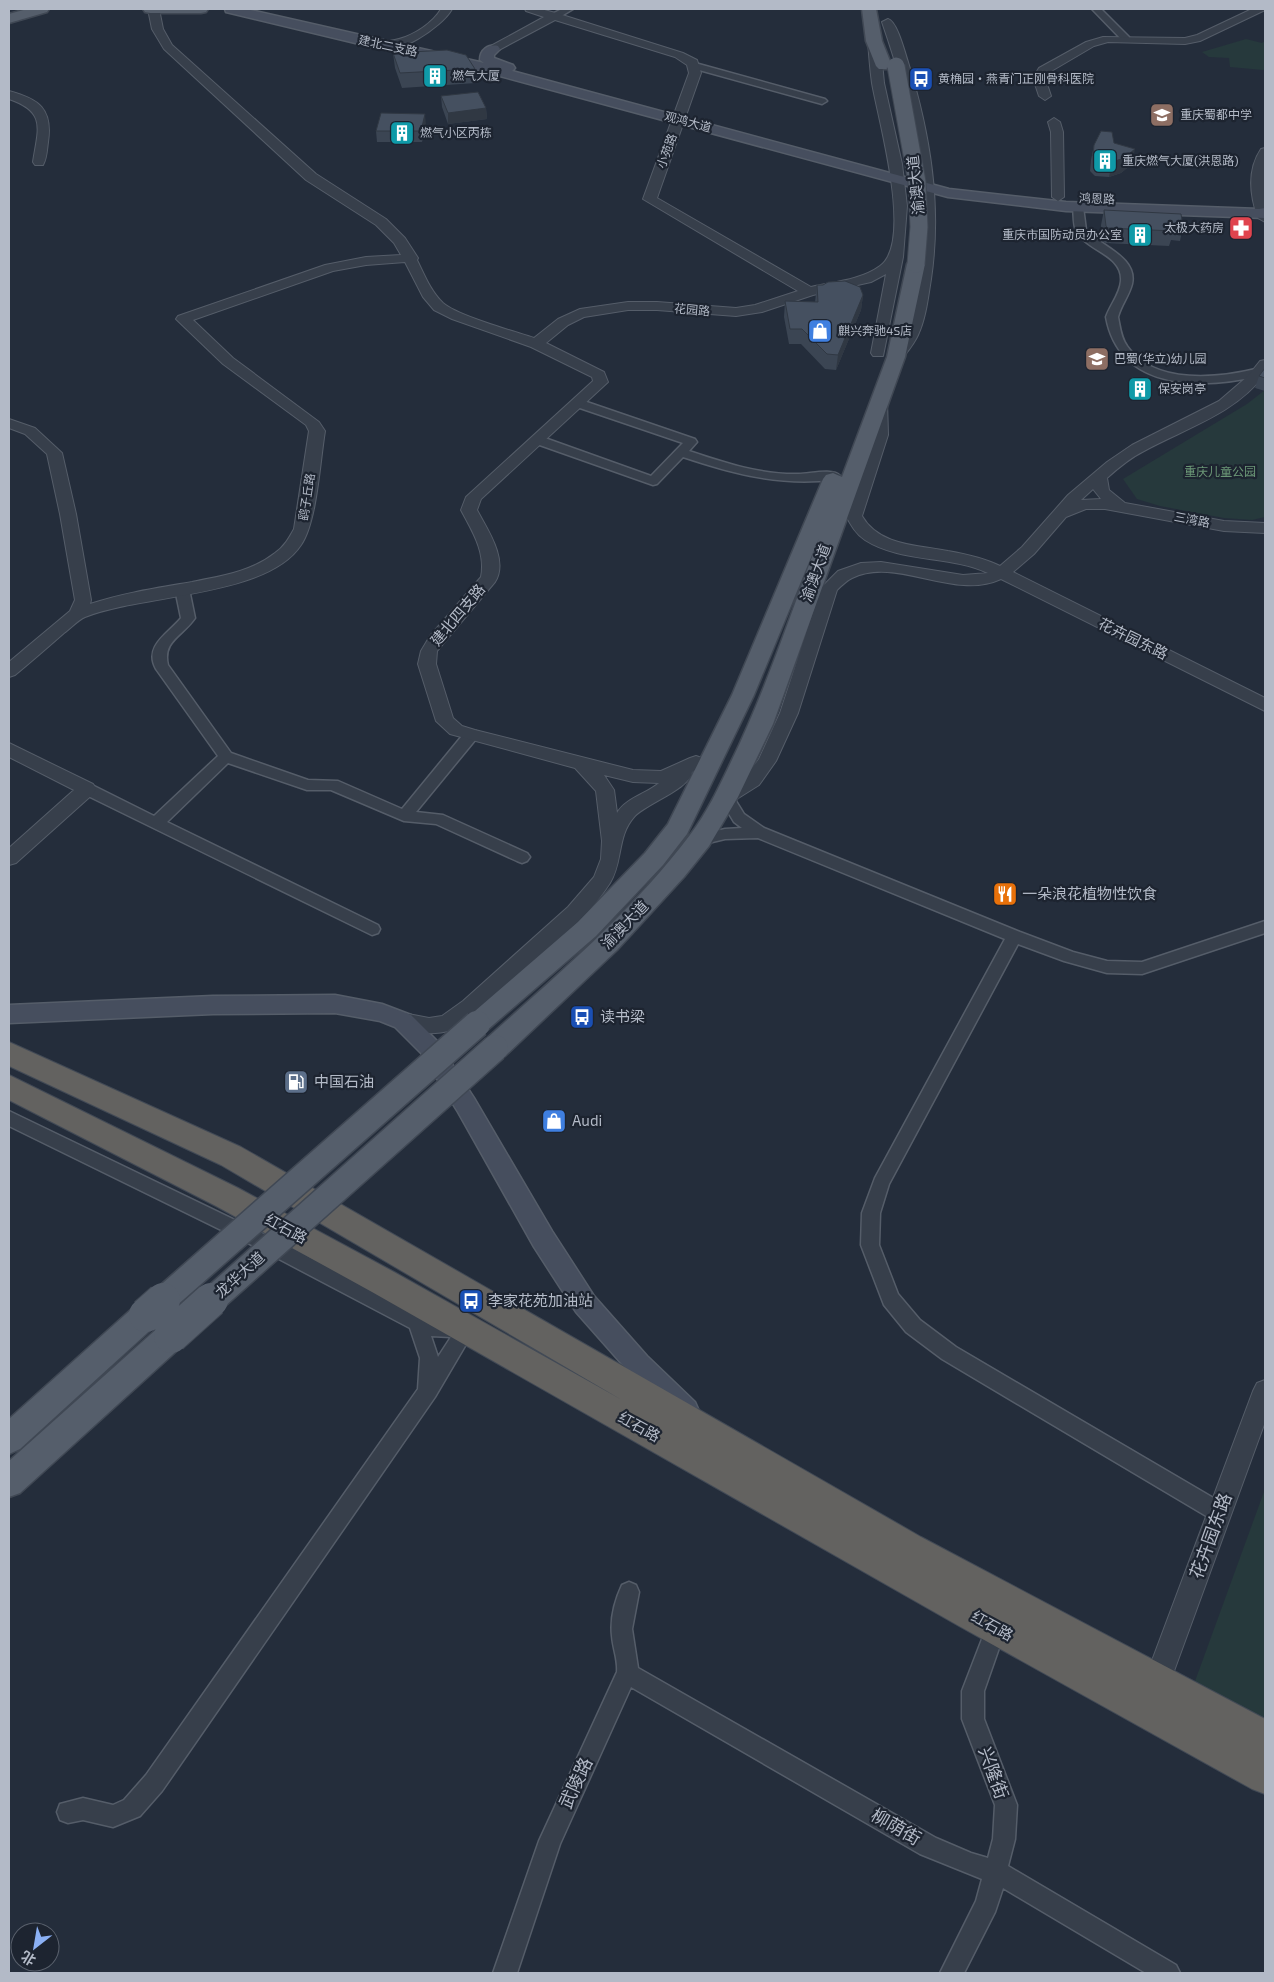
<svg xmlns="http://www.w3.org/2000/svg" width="1274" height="1982" viewBox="0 0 1274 1982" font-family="'Exo 2','Noto Sans SC',sans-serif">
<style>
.green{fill:#26393c}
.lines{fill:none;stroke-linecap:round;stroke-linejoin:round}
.minor-casing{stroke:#555d69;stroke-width:3}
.tertiary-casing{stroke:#555d69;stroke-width:2}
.secondary-casing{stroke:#555d69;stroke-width:3}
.primary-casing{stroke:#404854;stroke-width:3}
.trunk-casing{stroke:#424a56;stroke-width:2}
.minor{fill:#373f4b;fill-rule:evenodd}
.tertiary{fill:#373f4b;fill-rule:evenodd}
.secondary{fill:#464e5e;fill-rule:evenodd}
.primary{fill:#555e6b;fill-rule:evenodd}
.trunk{fill:#636260;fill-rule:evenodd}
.primary-bridge-far2-casing{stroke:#404854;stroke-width:19;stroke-linecap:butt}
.primary-bridge-far1-casing{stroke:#404854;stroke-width:29;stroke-linecap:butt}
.primary-bridge-casing{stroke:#404854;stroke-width:36;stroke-linecap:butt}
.primary-bridge-far2{stroke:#555e6b;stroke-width:17}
.primary-bridge-far1{stroke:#555e6b;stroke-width:26}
.primary-bridge{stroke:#555e6b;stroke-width:34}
.wall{fill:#3b4553}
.shaded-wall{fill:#303843}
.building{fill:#455060;stroke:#303843}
.labels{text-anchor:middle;stroke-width:4.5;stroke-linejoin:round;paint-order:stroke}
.far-street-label{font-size:12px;fill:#b3bac7;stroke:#1d2430}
.far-poi-label{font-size:12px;fill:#b3bac7;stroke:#1d2430;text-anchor:start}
.far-park-label{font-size:12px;fill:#6b9776;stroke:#1d2430}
.street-label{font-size:15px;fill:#b3bac7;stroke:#1d2430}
.poi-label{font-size:15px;fill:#b3bac7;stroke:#1d2430;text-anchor:start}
.near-street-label{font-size:18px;fill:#b3bac7;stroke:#1d2430}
</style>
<rect width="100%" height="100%" fill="#242d3b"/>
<path class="green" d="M 1246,39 L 1262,43 L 1265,41 L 1265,69 L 1263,70 L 1230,67 L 1229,58 L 1209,57 L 1202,52 Z
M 1265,390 L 1265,517 L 1252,520 L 1224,518 L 1160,506 L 1137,499 L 1123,479 L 1247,404 Z
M 1265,1489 L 1265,1721 L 1194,1684 Z"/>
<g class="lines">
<defs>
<path id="minor" d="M 562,9 L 573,9 L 558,18 L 552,18 L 552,14 Z
M 1092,9 L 1101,9 L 1129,37 L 1129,41 L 1123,41 Z
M 695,63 L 825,99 L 827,101 L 822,104 L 692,68 L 690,66 Z
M 1078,204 L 1083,207 L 1086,230 C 1100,246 1138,257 1132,284 C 1129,296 1121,305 1118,317 C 1120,327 1121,338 1127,346 C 1155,386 1220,378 1260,368 L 1264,369 L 1264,375 C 1205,389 1120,393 1106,317 C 1110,305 1120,294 1121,281 C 1123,254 1085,251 1076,230 C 1073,224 1074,214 1073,207 Z
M 578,399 L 695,439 L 697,442 L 689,451 C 725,463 761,475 799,474 C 810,474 833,468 840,476 C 835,482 826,480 819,481 C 771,484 728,472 683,457 L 657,484 L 653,485 L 534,443 L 532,440 L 534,437 L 542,437 L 651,476 L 683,443 L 574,406 L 572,403 Z
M 182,585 L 189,589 L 195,618 C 183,636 162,641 168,665 L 231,753 L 308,780 L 338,781 L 402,809 L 466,731 L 476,731 L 478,735 L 476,739 L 416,812 L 443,815 L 527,853 L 530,857 L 527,861 L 522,863 L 517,861 L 436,824 L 404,821 L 331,790 L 307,790 L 228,763 L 167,822 L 378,925 L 380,929 L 378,933 L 372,935 L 82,793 L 80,789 L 82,785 L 87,784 L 92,785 L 154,816 L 218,756 L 156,669 C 143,646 169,633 181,618 L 175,589 Z
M 726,792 L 731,793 L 744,814 L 764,828 L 1020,932 L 1073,952 L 1107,961 L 1142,962 L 1265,921 L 1265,933 L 1142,974 L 1107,973 L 1064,961 L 1018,944 L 889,1184 L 880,1213 L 879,1245 L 898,1294 L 920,1320 L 956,1347 L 1227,1506 L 1230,1513 L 1227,1520 L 1220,1523 L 1213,1520 L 942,1359 L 906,1332 L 884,1305 L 861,1245 L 862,1213 L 875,1178 L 1005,939 L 758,838 L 725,839 L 700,845 L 695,844 L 692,840 L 695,836 L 725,829 L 742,828 L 734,822 L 719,797 L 721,793 Z
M 9,1111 L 272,1238 L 422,1316 C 440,1322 458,1318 473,1323 L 475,1329 L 435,1397 L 162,1791 L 140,1816 L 113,1827 L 83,1820 L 68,1823 L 60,1820 L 57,1812 L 60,1804 L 83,1798 L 113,1805 L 124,1800 L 146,1775 L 418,1389 L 420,1358 L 410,1328 L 260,1249 L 9,1126 ZM 431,1336 L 451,1337 L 438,1357 Z
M 629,1582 L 636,1585 L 639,1592 L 632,1629 L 638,1668 L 936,1838 L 971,1853 L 988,1858 L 993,1839 L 995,1805 L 962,1719 L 962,1691 L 989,1621 L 996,1618 L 1003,1621 L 1006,1628 L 984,1691 L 984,1719 L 1017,1805 L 1015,1839 L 1008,1866 L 1176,1965 L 1180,1973 L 1146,1973 L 1003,1888 L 995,1912 L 964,1973 L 940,1973 L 976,1901 L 982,1879 L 920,1854 L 631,1687 L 560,1844 L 517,1973 L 493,1973 L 539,1841 L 617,1672 C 618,1659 613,1649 612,1636 C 610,1619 615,1600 622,1585 Z"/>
<path id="tertiary" d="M 148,9 L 159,9 L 163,29 L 172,45 L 316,174 L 386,219 L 405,238 L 418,258 L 417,260 C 424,274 431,292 443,303 C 458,316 513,331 534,338 L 558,319 L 580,309 L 628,302 L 657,302 L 736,308 L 755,305 L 798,291 L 643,199 L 689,73 L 687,65 L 675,57 L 555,20 L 497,51 L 489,51 L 487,49 L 489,47 L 544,17 L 526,11 L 525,9 L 541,9 L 559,14 L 683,53 L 697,60 L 701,73 L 657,198 L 811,287 C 833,282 861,280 880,266 C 914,242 878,119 872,83 C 870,69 869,55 868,41 L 874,38 L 880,41 L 884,83 L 902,164 L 907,206 L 903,257 L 883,356 L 873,356 L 871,353 L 886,274 L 871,282 L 813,295 L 762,312 L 736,316 L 657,310 L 628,310 L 584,317 L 568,325 L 546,343 L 604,372 L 608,382 L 481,499 L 477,510 C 487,529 509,560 495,582 L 437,651 L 436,664 L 453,718 L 462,726 L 475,730 L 633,770 L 661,771 L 690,758 L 696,756 L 702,758 L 705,762 L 702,766 L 692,772 C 690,789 645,804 634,817 C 617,836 623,862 610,883 C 586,921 546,950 513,980 C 496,995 473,1022 451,1030 C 433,1036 414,1033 396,1027 L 393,1021 L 396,1015 L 403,1013 L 429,1018 L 442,1016 L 463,1001 L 568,907 L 594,877 L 601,859 L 602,841 L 596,791 L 575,768 L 450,734 L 436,721 L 418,664 L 421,651 L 430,636 L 481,577 C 486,552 472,531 461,510 L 466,497 L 593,381 L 592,377 L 531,347 L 452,319 L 434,310 L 423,297 L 405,262 L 366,265 L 333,271 L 193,320 L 233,358 L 319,422 L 325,431 C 320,461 317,522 301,545 C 267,597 142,594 85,617 C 78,620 71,628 64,633 C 48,647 32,661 15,675 L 9,677 L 9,662 L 70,611 L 75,600 L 60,514 L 47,454 L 25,434 L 9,428 L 9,419 L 35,428 L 62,453 L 76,514 L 91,600 L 90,604 C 123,593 157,588 192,582 C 220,576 251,572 275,553 C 284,547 289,538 294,529 L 309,431 L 306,425 L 223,364 L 176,319 L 178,316 L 325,265 L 366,257 L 401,255 L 394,243 L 376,225 L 306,180 L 164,49 L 152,29 ZM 604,775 L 633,782 L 659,783 C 646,794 626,798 617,813 L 614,790 Z
M 441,9 L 452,9 C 443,26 393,61 377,45 L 379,43 C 385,41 392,41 399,39 C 414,35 433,23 441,9 Z
M 1252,9 L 1265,10 L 1200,41 L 1185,44 L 1108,42 L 1094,46 L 1048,73 L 1045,78 L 1051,96 L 1045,100 L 1039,96 L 1033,78 L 1039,68 L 1086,42 L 1103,37 L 1185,38 L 1197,35 Z
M 888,19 C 897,21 905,53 908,62 C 930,133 942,205 931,279 C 928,297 926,318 918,335 C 914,344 907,352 901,360 L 891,360 L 889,357 C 909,328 913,306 918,272 C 931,186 910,103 882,22 Z
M 9,91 C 39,99 53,109 48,142 C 47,149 47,158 43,165 L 35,165 L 33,162 C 38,129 47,112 9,99 Z
M 1054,118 L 1060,122 L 1063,132 L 1064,197 L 1058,201 L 1052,197 L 1051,132 L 1048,122 Z
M 1265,148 L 1265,222 L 1258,218 C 1250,196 1247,170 1261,149 Z
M 1265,360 L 1265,374 C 1235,414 1186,428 1144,451 C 1130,458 1118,468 1107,478 L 1109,490 L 1125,503 L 1224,521 L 1265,523 L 1265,533 L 1224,531 L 1105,509 L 1086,509 L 1066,517 L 1034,554 L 1013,572 L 1265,698 L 1265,711 L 1001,579 C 953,601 897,556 852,578 C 846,581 841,586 837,590 L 798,713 L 776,761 L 759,785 L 732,802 L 726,803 L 720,802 L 717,797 L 720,792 L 747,775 L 759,759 L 780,713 L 821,588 L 838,571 L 861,563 L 881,562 L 963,575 L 988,573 C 949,555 901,563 865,540 C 856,534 851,525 846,516 L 872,435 L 873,401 L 875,398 L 885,398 L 887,401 L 888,435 L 862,516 C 879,546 918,545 948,551 C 965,554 984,558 1000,566 L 1022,547 L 1068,495 L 1107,462 L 1132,445 L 1219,401 L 1248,376 L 1260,361 ZM 1093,489 L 1101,499 L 1081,500 Z
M 9,743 L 93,784 L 96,789 L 93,794 L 16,863 L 9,865 L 9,848 L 74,790 L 9,757 Z
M 1265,1380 L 1265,1422 L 1170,1682 L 1166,1691 L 1157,1695 L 1148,1691 L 1144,1682 L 1253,1391 L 1257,1383 Z"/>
<path id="secondary" d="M 225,9 L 246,9 L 484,63 L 480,60 C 480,50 488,44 498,46 L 500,49 L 494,55 L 494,58 L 513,65 L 515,68 L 512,71 L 949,189 L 1066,202 L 1259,209 L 1265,208 L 1265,218 L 1066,211 L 948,197 L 444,61 L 372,47 L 226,12 Z
M 335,995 L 382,1004 L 411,1015 L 437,1041 L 474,1098 L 552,1231 L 594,1296 L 647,1356 L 695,1402 L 699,1411 L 695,1420 L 686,1423 L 677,1420 L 629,1372 L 576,1312 L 534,1247 L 458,1112 L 421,1053 L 395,1027 L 380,1021 L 335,1013 L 213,1014 L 9,1023 L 9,1005 L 213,996 Z"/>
<path id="primary" d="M 27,9 L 49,9 L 47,12 L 9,23 L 9,14 Z
M 143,9 L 208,9 L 206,12 L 201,13 L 150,13 L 145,12 Z
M 862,9 L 876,9 L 882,41 L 892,66 L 889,69 L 879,69 L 876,66 L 866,41 Z
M 916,259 L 922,260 L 925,264 L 905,357 L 773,724 L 738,797 L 709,846 L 684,877 L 617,950 L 505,1056 L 495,1059 L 485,1056 L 482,1048 L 485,1040 C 556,976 633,911 690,835 C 707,813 719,787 731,762 C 766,690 791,613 819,538 L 754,695 L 687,834 L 663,865 L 596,936 L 486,1031 L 477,1034 L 468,1031 L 464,1024 L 468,1017 L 578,922 L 645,853 L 668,824 L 732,695 L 823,479 L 826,475 L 833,473 L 842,477 L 887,357 L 907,264 L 910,260 Z
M 146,1302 L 157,1306 L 161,1315 L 157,1324 L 20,1449 L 9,1454 L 9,1419 L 135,1306 Z
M 171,1322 L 182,1326 L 186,1336 L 182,1346 L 20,1493 L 9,1497 L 9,1461 L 160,1326 Z"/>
<path id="trunk" d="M 9,1042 L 241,1147 L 921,1537 L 1265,1719 L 1265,1794 L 1252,1789 L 959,1626 L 372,1292 L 216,1206 L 9,1100 L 9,1075 L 238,1188 L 394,1272 L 622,1400 L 221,1165 L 9,1066 Z"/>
</defs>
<use href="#minor" class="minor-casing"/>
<use href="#tertiary" class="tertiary-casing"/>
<use href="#secondary" class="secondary-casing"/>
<use href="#primary" class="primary-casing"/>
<use href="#trunk" class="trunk-casing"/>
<use href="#minor" class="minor"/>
<use href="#tertiary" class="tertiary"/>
<use href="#secondary" class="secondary"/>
<use href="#primary" class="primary"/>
<use href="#trunk" class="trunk"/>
<defs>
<path id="primary-bridge-far2" d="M 896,66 L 917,182 L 919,227 L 916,264"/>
<path id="primary-bridge-far1" d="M 161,1302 L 477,1024
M 210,1302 L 495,1048"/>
<path id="primary-bridge" d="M 146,1315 L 163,1300
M 171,1336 L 211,1300"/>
</defs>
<use href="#primary-bridge-far2" class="primary-bridge-far2-casing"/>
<use href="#primary-bridge-far1" class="primary-bridge-far1-casing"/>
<use href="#primary-bridge" class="primary-bridge-casing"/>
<use href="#primary-bridge-far2" class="primary-bridge-far2"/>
<use href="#primary-bridge-far1" class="primary-bridge-far1"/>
<use href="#primary-bridge" class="primary-bridge"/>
</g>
<path class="wall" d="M 393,53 L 475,69 L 476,83 L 402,88 L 395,68 Z
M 441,96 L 486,108 L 487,119 L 448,124 L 442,107 Z
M 426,125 L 422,142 L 377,142 L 376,131 Z
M 1114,143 L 1132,164 L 1121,173 L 1109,177 L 1095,176 L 1090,171 L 1091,160 L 1094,145 Z
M 1104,210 L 1183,226 L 1180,241 L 1171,240 L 1169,246 L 1105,243 L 1102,241 L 1101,225 Z
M 817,285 L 863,295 L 861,310 L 836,370 L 825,369 L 801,344 L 789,344 L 784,317 L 785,301 L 815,302 Z
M 1265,368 L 1265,391 L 1255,388 L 1259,376 Z"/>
<path class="shaded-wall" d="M 486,108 L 487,119 L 448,124 L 448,113 Z
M 425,114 L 426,125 L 422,142 L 421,131 Z
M 1135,149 L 1132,164 L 1121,173 L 1109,177 L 1112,162 Z
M 863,295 L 861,310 L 836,370 L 838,355 Z"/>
<path class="building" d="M 447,50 L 466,55 L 475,69 L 400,73 L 393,53 Z
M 478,92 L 486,108 L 448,113 L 441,96 Z
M 381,113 L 425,114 L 421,131 L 376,131 Z
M 1101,131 L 1112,132 L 1114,143 L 1135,149 L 1124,158 L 1112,162 L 1098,161 L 1093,156 L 1094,145 Z
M 1104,210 L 1181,214 L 1183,226 L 1172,225 L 1173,231 L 1108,228 L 1106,226 Z
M 845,281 L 860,287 L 863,295 L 838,355 L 827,354 L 802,329 L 790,329 L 785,301 L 818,302 L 817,285 L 823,285 L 828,282 Z
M 1265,368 L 1265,378 L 1259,376 Z"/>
<defs>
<symbol id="building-square" viewBox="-11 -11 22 22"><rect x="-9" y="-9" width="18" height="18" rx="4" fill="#0f9aa8" stroke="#1d2430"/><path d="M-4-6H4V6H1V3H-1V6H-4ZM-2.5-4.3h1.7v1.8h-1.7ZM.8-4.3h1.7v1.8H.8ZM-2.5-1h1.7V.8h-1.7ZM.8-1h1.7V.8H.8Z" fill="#fff"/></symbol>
<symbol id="bus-square" viewBox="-11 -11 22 22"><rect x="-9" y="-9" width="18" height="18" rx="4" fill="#1a4fb4" stroke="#1d2430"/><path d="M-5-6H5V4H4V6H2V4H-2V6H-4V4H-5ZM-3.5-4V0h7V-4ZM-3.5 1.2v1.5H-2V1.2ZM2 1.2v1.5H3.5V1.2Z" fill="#fff"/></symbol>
<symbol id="school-square" viewBox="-11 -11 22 22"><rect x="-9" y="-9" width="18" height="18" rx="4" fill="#8d6e63" stroke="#1d2430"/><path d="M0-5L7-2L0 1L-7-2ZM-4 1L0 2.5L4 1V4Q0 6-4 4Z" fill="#fff"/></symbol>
<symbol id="pharmacy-square" viewBox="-11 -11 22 22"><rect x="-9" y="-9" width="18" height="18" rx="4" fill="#e0444e" stroke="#1d2430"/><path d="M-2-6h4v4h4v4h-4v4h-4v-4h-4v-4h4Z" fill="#fff"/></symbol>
<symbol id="shop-square" viewBox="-11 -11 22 22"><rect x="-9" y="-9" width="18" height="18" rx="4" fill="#3f7fe0" stroke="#1d2430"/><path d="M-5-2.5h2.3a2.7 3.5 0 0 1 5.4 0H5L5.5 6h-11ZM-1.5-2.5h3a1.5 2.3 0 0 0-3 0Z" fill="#fff"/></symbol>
<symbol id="restaurant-square" viewBox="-11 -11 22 22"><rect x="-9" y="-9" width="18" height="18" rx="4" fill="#e8710a" stroke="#1d2430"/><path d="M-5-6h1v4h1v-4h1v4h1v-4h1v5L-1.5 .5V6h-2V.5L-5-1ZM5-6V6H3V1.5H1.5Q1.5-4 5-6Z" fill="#fff"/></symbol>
<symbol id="fuel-square" viewBox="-11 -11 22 22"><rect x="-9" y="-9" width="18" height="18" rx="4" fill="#5c6f8a" stroke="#1d2430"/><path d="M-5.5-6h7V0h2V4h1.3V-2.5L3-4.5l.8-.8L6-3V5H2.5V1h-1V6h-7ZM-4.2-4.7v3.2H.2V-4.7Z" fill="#fff"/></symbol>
</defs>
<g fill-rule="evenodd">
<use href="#building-square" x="421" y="62" width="28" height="28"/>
<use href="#bus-square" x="907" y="65" width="28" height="28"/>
<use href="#school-square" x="1148" y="101" width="28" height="28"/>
<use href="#building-square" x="388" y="119" width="28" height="28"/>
<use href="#building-square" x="1091" y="147" width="28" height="28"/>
<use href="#pharmacy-square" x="1227" y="214" width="28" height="28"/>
<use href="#building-square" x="1126" y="221" width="28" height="28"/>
<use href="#shop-square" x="806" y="317" width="28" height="28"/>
<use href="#school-square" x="1083" y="345" width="28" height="28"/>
<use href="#building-square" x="1126" y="375" width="28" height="28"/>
<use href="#restaurant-square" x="991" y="880" width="28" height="28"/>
<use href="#bus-square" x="568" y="1003" width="28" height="28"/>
<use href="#fuel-square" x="282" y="1068" width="28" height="28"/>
<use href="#shop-square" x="540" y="1107" width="28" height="28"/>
<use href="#bus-square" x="457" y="1287" width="28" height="28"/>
</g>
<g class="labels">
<g class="far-street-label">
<text transform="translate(388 46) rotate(12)" y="4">建北二支路</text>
<text transform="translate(688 122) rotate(15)" y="4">观鸿大道</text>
<text transform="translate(667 151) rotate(-70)" y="4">小苑路</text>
<text transform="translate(1097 199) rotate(2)" y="4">鸿恩路</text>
<text transform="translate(692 310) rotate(5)" y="4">花园路</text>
<text transform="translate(307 497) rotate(-81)" y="4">鹞子丘路</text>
<text transform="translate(1192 520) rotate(11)" y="4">三湾路</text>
</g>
<g class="far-poi-label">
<text x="452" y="80">燃气大厦</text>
<text x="938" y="83">黄桷园‧燕青门正刚骨科医院</text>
<text x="1180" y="119">重庆蜀都中学</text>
<text x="420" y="137">燃气小区丙栋</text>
<text x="1122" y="165">重庆燃气大厦(洪恩路)</text>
<text x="1224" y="232" text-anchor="end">太极大药房</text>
<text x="1122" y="239" text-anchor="end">重庆市国防动员办公室</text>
<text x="838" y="335">麒兴奔驰4S店</text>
<text x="1114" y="363">巴蜀(华立)幼儿园</text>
<text x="1158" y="393">保安岗亭</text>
</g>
<g class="far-park-label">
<text x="1220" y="476">重庆儿童公园</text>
</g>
<g class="street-label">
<text transform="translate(916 185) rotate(-96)" y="5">渝澳大道</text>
<text transform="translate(816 573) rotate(-70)" y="5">渝澳大道</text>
<text transform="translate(458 615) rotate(-50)" y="5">建北四支路</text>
<text transform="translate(1133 639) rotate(26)" y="5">花卉园东路</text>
<text transform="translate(625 925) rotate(-46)" y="5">渝澳大道</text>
<text transform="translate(286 1229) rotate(28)" y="5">红石路</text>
<text transform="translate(240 1275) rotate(-42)" y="5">龙华大道</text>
<text transform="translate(639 1427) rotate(29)" y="5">红石路</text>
<text transform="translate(992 1626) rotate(29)" y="5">红石路</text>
</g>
<g class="poi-label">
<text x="1022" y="899">一朵浪花植物性饮食</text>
<text x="600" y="1022">读书梁</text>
<text x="314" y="1087">中国石油</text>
<text x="572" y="1126">Audi</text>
<text x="488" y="1306">李家花苑加油站</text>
</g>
<g class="near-street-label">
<text transform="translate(1211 1536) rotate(-70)" y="6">花卉园东路</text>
<text transform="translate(993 1773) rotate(70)" y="6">兴隆街</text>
<text transform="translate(576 1783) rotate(-65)" y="6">武陵路</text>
<text transform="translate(896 1827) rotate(30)" y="6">柳荫街</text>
</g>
</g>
<rect width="1274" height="1982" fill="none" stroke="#b3bac7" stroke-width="20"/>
<g transform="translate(35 1947) rotate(211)"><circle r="24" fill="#1d2430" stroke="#59606c"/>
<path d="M0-4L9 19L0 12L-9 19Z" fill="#8bb0f4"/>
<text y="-8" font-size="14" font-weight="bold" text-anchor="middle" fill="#b3bac7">北</text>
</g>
</svg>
